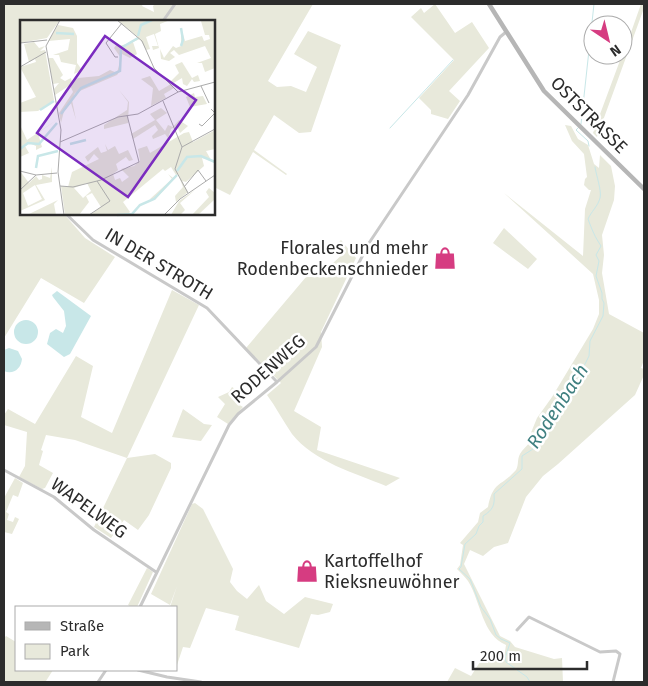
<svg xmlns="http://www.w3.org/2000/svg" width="648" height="686" viewBox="0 0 648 686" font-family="'Fira Sans',sans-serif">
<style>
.green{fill:#e8e9db}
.water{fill:#c8e7e8}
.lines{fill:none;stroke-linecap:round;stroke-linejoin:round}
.stream{stroke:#c8e7e8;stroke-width:1}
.minor{stroke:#c9c9c9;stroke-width:3}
.secondary{stroke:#b6b6b6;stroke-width:4.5}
.labels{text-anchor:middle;stroke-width:5;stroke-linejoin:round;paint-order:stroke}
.street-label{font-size:18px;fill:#2c2c2c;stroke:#fff}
.poi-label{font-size:18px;fill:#2c2c2c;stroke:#fff;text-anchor:end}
.water-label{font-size:19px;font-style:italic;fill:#408081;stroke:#fff}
.inset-river{fill:none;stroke:#c8e7e8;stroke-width:2.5}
.inset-road{fill:none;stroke:#ababab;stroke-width:1}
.view{fill:#7b2cbf;fill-opacity:0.15;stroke:#7b2cbf;stroke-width:2.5}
.inset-edge{fill:none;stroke:#2c2c2c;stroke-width:2.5}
</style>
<rect width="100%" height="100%" fill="#fff"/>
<path class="green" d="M 4,4 L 143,4 L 142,6 L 154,12 L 153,6 L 155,4 L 313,4 L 268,81 L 277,87 L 291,86 L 306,92 L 317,67 L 294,54 L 308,31 L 341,45 L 311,132 L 299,133 L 274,115 L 254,150 L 287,174 L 286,175 L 253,152 L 230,195 L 214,187 L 214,21 L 21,21 L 21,214 L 64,214 L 85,238 L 115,257 L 84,303 L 41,278 L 4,338 Z
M 435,4 L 455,33 L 472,22 L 489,48 L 449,91 L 460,101 L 448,119 L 431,114 L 431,110 L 419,98 L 454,60 L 411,17 L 421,8 L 424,13 Z
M 641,4 L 644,4 L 644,8 L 597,137 L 593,133 L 622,55 L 623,55 Z
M 565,125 L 571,126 L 578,139 L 588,145 L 594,164 L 599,168 L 600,155 L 611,166 L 615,186 L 614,200 L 602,235 L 604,255 L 602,273 L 609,314 L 644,333 L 644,360 L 641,368 L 644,369 L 644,375 L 635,395 L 558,464 L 543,476 L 526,497 L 508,543 L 494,547 L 483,556 L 470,550 L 464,564 L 500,636 L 510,641 L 515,647 L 554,659 L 562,658 L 563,682 L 447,682 L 455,668 L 471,676 L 485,654 L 501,663 L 504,658 L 506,645 C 482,635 481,602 468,581 C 465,577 461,573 457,569 L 460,565 L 463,545 L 460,543 L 478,522 L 480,513 L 488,507 C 493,481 501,487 516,470 C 519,465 517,459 520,454 C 522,450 527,446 530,442 L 528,440 L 537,418 L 552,397 L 593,329 L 599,314 L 599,300 L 593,274 L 504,193 L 583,256 L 585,209 L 591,190 L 589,190 L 584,185 L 585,179 L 587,177 L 584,154 L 572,141 Z
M 504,228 L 537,259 L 528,269 L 493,243 Z
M 341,240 L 356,258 L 321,332 L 322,347 L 294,411 L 321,427 L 317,450 L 400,478 L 386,486 C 355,473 314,462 292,434 C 283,421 276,407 267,395 L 281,383 L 246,348 L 306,277 L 318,277 L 346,251 L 339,242 Z
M 172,290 L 199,305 L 127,458 L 155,454 L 171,463 L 171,468 L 149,515 L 138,530 L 124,520 L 111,538 L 94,527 L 127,458 L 75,440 L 46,435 L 41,450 L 43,451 L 39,465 L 53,473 L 45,488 L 42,489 L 19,477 L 25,466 L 27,432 L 4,425 L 4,415 L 8,409 L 35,424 L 76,356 L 93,366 L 81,417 L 112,433 Z
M 232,387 L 240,392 L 235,402 L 243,407 L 228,424 L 217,417 L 225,404 L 218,397 L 229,392 Z
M 183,409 L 204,424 L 212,425 L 201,441 L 172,437 Z
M 15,478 L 23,483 L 18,497 L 13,495 L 6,512 L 9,514 L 7,520 L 13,522 L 15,517 L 19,519 L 12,534 L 4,532 L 4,498 Z
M 195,503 L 203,509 L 233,569 L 230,582 L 237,591 L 247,599 L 259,585 L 266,601 L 284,614 L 305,597 L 333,604 L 330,612 L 318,615 L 311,614 L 299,648 L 235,630 L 239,616 L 206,608 L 190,648 L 183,647 L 176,668 L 176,607 L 170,607 L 177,586 L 170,605 L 151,594 L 192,504 Z
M 147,568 L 153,572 L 137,607 L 131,607 L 128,605 Z
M 6,636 L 16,642 L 16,670 L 53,670 L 46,681 L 48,682 L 4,682 L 4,638 Z"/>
<path class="water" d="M 57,291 L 91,316 L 70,354 L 64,357 L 47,344 L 50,333 L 56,329 L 63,333 L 66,326 L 64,311 L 53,297 L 52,295 Z
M14 332a12 12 0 1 1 24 0a12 12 0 1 1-24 0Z
M 9,348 L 18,351 L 22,359 C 21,369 13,375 4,371 L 4,350 Z"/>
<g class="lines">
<path class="stream" d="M 581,124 L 594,4
M 579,127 L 576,130 L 588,141 L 589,146
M 390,128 L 453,60
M 530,682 L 527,677 L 506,662 L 505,658 L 510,643 L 501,639 L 496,635 L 490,619 L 481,607 L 470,579 L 459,569 L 461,567 L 465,544 L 476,534 L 479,526 L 483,522 L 483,516 C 493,510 495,505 494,494 L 522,469 L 522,456 L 533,449 L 536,435 L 542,429 L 545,419 L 561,402 L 572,383 L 580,374 L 589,356 L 590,341 L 603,316 L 604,303 L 602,299 L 602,293 L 596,276 L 599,261 L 596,255 L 601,246 C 595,237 592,230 588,219 C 591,212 598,206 600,198 C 602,191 596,175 595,167"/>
<path class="minor" d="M 163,21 L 175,4
M 66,214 L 93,240 L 207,308 L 277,382
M 4,470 L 54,497 L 94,530 L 156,572
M 140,607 L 229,425 L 238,414 L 277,382 L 316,347 L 369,243 L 468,95 L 500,37 L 506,32
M 517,630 L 529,617 L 600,652 L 616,651 L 620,654 L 613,682
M 138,670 L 167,677 L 201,682
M 98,682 L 106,670"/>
<path class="secondary" d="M 489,4 L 544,91 L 644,189"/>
</g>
<defs>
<symbol id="shop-bare" viewBox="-9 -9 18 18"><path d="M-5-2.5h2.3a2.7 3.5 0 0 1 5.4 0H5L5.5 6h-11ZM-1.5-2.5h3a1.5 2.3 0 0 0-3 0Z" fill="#d63c81" stroke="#fff" stroke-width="2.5" paint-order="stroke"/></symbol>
</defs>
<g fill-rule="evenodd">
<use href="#shop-bare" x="429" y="242" width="32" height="32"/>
<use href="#shop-bare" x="291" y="555" width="32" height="32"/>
</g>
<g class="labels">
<g class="street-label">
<text transform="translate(589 115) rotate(45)" y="6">OSTSTRASSE</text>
<text transform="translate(159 264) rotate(31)" y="6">IN DER STROTH</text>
<text transform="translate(268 369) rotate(-42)" y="6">RODENWEG</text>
<text transform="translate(89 508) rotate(36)" y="6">WAPELWEG</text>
</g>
<g class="poi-label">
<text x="428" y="254">Florales und mehr<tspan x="428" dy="21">Rodenbeckenschnieder</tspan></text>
<text x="324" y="567" text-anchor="start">Kartoffelhof<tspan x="324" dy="21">Rieksneuwöhner</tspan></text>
</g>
<g class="water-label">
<text transform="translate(557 406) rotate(-57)" y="7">Rodenbach</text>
</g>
</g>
<g transform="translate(20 20)">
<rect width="195" height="195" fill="#fff"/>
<path d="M 0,0 L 40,0 L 27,18 L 0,23 ZM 97,0 L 150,0 L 140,4 L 141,11 L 135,14 L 139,28 L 133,30 L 132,26 L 138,26 L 134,14 L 126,17 L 130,29 L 126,30 L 120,19 L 113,22 L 117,34 L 110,38 L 102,34 L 100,51 L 97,55 L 55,73 L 52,80 L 56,100 L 51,83 L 44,91 L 41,103 L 39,93 L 53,72 L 50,65 L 35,75 L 34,69 L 39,63 L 33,64 L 28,38 L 33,38 L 43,55 L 40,58 L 45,61 L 51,58 L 52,63 L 58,58 L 79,56 L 90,50 L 97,53 L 101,38 L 94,28 L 97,24 L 99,26 L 110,23 L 118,17 ZM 195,0 L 195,48 L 185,52 L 182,43 L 177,43 L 191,38 L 185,26 L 159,35 L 154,30 L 150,33 L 155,37 L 149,41 L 141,39 L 140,29 L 144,38 L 153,26 L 156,28 L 161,26 L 161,8 L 165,21 L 182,16 L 184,21 L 190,19 L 189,15 L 185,15 L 181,1 ZM 38,5 L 53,8 L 57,16 L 57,43 L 62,50 L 54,54 L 56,45 L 41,42 L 39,35 L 33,35 L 48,30 L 50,19 L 28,21 ZM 14,22 L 19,28 L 25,26 L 20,31 L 25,30 L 34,80 L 18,91 L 0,92 L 0,83 L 16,77 L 0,47 L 16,42 L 15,39 L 9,42 L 4,24 ZM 162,42 L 172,58 L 178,55 L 180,61 L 174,62 L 172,59 L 167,66 L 163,64 L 162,58 L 152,64 L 150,62 L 159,53 L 155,45 ZM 130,56 L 139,71 L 151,64 L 154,68 L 144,74 L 146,78 L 131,86 L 133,68 L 121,59 ZM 99,70 L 109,82 L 108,103 L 84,109 L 84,105 L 107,90 L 108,82 ZM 174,73 L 175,77 L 183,76 L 187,84 L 170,87 L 166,77 ZM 141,88 L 147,93 L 136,100 L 145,111 L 148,105 L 153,107 L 159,100 L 168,106 L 160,113 L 157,106 L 151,109 L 148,118 L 145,114 L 133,119 L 132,116 L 138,110 L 135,105 L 113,119 L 111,114 L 135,100 L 130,94 ZM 38,99 L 18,113 L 22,127 L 16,130 L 16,126 L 9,123 L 5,126 L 9,133 L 0,137 L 0,105 L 7,120 ZM 195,110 L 195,129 L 186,131 L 191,140 L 182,138 L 184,146 L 166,162 L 162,161 L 168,172 L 156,182 L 155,176 L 163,167 L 158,154 L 135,180 L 130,179 L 152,159 L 148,154 L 153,158 L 156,155 L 151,147 L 145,151 L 143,149 L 103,182 L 110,192 L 107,195 L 70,195 L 81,187 L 72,173 L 66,176 L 69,182 L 59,195 L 45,195 L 41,166 L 48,167 L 52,152 L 79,139 L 74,134 L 68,142 L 65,137 L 78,127 L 81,133 L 87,131 L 85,124 L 88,130 L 95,126 L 99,134 L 108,130 L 113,140 L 109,141 L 106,137 L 96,144 L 98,150 L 93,154 L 95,160 L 100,158 L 102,162 L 109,157 L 101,149 L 114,146 L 120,141 L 118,129 L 127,126 L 130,133 L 164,113 L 169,112 L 173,122 ZM 67,163 L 71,171 L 63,178 L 54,168 ZM 32,147 L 32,162 L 16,165 L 25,180 L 0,191 L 0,151 L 9,163 L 16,156 L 19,160 L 22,159 L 22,155 L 30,158 ZM 15,165 L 22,179 L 8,186 L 3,173 ZM 189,168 L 195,173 L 195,179 L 178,195 L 172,195 L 189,177 L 186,172 ZM 175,170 L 160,183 L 165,190 L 160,195 L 151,195 L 159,181 ZM 38,180 L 34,184 L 36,195 L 7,195 Z" fill="#e8e9db" fill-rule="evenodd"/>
<path class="inset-river" d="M 161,8 L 163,20 L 161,26M 36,13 L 54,14M 118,16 L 121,5 L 132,0M 20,90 L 34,81M 41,94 L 61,68 L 100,51 L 101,28 L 118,18M 50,124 L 66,120M 0,129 L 8,123 L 19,124 L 37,103M 16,148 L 18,136 L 38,131M 157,151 L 167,137 L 181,136 L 195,142M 97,195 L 112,194 L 120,185 L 134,179 L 157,155"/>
<path class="inset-road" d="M 40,0 L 26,26 L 41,110 L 38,152 L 44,195M 97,0 L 122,21 L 134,48 L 158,72M 0,23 L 27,20M 98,37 L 95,37 L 86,23 L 102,3M 0,47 L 26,32M 181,66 L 189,83M 143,81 L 162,127 L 155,149 L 168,173M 179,104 L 182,106 L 195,93 L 191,89M 40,122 L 98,97 L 118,94 L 158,72 L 195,62M 162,127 L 195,109M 0,151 L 16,155 L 37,153M 40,166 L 53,167 L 81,160 L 119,142 L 107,95M 164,167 L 178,150 L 186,161M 0,170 L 16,155M 69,195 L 90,181 L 77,161M 144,195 L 160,179 L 195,155"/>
<path class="view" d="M 85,16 L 176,80 L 108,177 L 17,113 Z"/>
<rect width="195" height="195" class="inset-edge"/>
</g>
<rect width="648" height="686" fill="none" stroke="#2c2c2c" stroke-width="10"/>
<rect x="15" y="606" width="162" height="65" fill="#ffffff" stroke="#ababab"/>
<rect x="25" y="622" width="25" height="8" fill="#b6b6b6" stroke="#ababab"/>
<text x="60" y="631" font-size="15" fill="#2c2c2c">Straße</text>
<rect x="25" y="644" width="25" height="15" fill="#e8e9db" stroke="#ababab"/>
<text x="60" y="656" font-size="15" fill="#2c2c2c">Park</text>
<g transform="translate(608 40) rotate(145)"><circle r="24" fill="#ffffff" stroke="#ababab"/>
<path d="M0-4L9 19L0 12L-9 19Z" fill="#d63c81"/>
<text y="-8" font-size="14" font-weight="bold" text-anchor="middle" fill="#2c2c2c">N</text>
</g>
<path d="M473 661v8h114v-8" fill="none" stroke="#2c2c2c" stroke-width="2.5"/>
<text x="480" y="661" font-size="15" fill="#2c2c2c" stroke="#ffffff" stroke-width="4" paint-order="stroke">200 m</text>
</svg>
